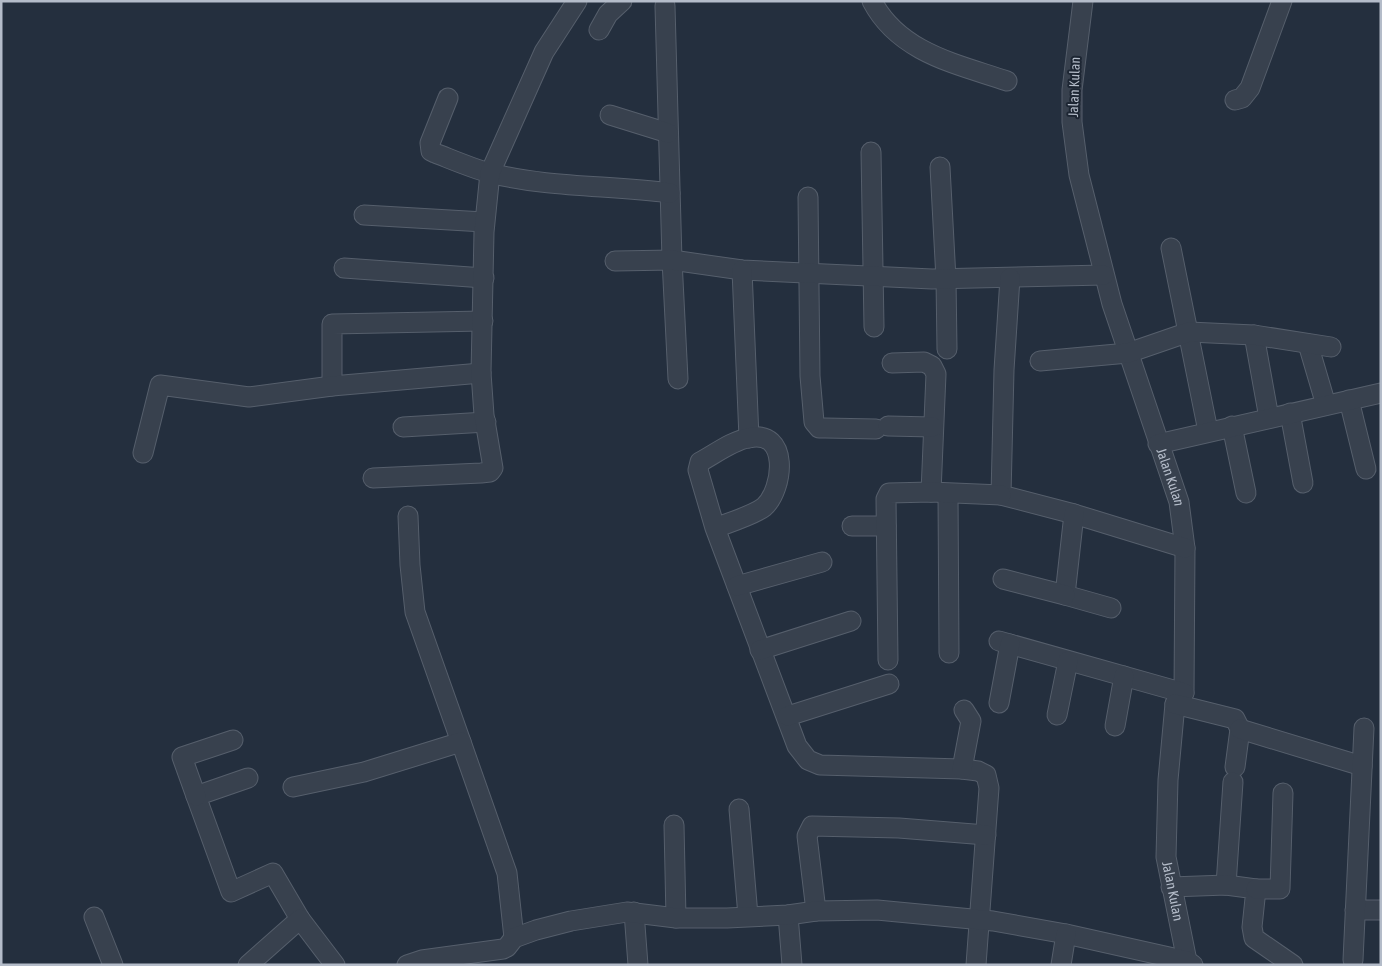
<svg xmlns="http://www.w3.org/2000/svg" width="1382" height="966" viewBox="0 0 1382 966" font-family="'Asap Condensed',sans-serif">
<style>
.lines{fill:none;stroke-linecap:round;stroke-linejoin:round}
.minor-casing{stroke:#565f6c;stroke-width:21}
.minor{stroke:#38414e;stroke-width:19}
.labels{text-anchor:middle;stroke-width:4;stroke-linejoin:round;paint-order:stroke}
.street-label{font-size:14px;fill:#b4bcc9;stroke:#1d2633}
</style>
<rect width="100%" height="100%" fill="#242f3e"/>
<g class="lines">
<defs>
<g id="minor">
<path d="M 872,1 C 899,53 957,64 1007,81"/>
<path id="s1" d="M 1083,1 L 1072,90 L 1072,122 L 1079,175 L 1112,304 L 1179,502 L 1185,548 L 1184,693 L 1175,704 L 1168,780 L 1166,857 L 1187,961"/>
<path d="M 665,6 L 672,260 L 678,379"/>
<path d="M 599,30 L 608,14 L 622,1"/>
<path d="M 448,98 L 430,143 L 431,151 L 435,153 C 453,160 471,168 490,173 C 549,188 610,185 670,193"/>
<path d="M 1235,100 L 1242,98 L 1250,88 L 1282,1"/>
<path d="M 610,115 L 668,133"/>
<path d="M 871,152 L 874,327"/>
<path d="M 940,167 L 946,279 L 947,349"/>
<path d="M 808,197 L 810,376 L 814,422 L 819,428 L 825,428 L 876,429"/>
<path d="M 364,215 L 484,222"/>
<path d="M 1171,248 L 1208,431"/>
<path d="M 615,261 L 672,260 L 742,270 L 932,279 L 1104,275"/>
<path d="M 344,268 L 484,278"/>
<path d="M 742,270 L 749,438"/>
<path d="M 1010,278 L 1004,370 L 1001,495 L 1074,514 L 1185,548"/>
<path d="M 1254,335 L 1269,418"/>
<path d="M 1308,344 L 1326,405"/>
<path d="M 1040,361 L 1128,353 L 1189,332 L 1254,335 L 1331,347"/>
<path d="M 892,363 L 924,362 L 932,366 L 936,374 L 931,492"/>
<path d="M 332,386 L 332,324 L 483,321"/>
<path d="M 1349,400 L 1366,469"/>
<path d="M 1290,413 L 1303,483"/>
<path d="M 888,426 L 933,427"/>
<path d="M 1232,426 L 1246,493"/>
<path d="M 403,427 L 486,422"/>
<path d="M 1158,444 L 1381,393"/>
<path d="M 143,453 L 160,385 L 249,397 L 332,386 L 481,373"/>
<path d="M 373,478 L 481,473 L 490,472 L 493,468 L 484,415 L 481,373 L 484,232 L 490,173 L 544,52 L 577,1"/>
<path d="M 948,494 L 949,653"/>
<path d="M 1074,514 L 1065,595 L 1111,608"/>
<path d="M 408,516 L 410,565 L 415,612 L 461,742"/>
<path d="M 852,526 L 886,526"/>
<path d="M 715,528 C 728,523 754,515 764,507 C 784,489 790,428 748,438 C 732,441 715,454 700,462 L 698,470 L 715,528 L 797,746 L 808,760 L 820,765 L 962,769 L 978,771 L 986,775 L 989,788 L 976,965"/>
<path d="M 1003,579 L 1065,595"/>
<path d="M 737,586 L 822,562"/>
<path d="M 999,641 L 1184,693"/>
<path d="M 760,650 L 851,621"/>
<path d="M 888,660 L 886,499 L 889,493 L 931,492 L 1001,495"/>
<path d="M 999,703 L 1010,644"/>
<path d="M 1175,704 L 1235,719 L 1240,729 L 1235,767"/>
<path d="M 1057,715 L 1068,661"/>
<path d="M 788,716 L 889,684"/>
<path d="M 1115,726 L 1124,676"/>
<path d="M 1240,729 L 1362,766"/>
<path d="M 962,769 L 971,721 L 964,710"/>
<path d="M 248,778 L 196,796 L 231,892 L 273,873 L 300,919"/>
<path d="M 293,787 L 364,772 L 461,742 L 507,873 L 514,938"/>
<path d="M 196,796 L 182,757 L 233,740"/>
<path d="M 739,809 L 748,916"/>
<path d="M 674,825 L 676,918"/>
<path d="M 1226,885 L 1233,782"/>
<path d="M 1171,887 L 1226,885 L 1256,889 L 1252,927 L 1254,938 L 1293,965"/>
<path d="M 1256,889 L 1280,889 L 1283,793"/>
<path d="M 1355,910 L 1381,910"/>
<path d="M 816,911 L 807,836 L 812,826 L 899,828 L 986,835"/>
<path d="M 634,912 L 638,965"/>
<path d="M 788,915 L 792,965"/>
<path d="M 94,917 L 113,965"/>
<path d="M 1353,960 L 1364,728"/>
<path d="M 248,965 L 300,919 L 335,965"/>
<path d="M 407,965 L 422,960 L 503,949 L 507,947 L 514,938 L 536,930 L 571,921 L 627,912 L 676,918 L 727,918 L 788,915 L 816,911 L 877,910 L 993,921 L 1066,934 L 1187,961 L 1193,965"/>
<path d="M 1061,965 L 1066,934"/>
</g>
</defs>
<use href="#minor" class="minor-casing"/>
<use href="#minor" class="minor"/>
</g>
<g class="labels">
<g class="street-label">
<text transform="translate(1074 87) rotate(-88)" y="5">Jalan Kulan</text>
<text dy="5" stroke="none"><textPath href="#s1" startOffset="491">Jalan Kulan</textPath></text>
<text dy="5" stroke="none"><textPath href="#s1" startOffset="911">Jalan Kulan</textPath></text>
</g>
</g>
<rect width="1382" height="966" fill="none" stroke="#b4bcc9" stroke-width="5"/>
</svg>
